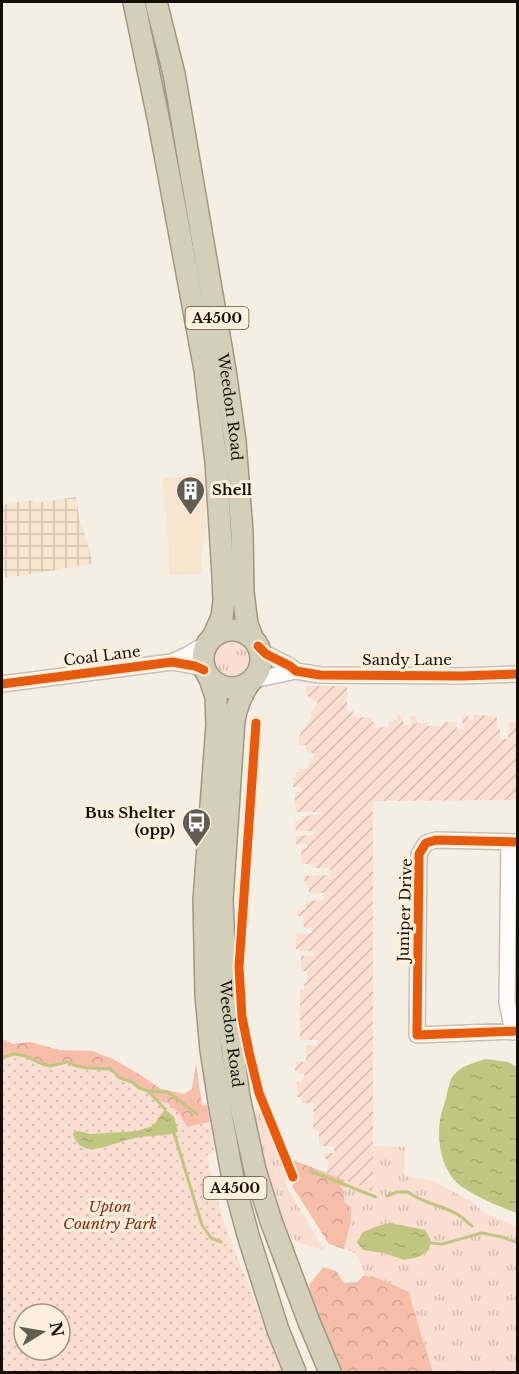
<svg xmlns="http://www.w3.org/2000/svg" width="519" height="1374" viewBox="0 0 519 1374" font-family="'Libre Baskerville',serif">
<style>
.built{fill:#f6e6d0}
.industrial{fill:url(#industrial-grid)}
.grass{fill:url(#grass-tufts)}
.forest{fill:url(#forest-crowns)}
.park{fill:url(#park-dots);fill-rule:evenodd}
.garden{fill:url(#garden-furrows)}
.water{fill:url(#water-ripples)}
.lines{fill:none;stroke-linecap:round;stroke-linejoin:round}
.stream{stroke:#c0c67f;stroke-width:3}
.minor-casing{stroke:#c6bfb6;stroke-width:18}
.highway-casing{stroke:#9f987f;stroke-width:24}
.minor{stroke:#fefcfb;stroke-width:15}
.highway{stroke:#d3cfba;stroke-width:21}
.cycleway-casing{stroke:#fdefdb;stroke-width:13}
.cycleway{stroke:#e8590c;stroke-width:9}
.labels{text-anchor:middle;stroke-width:6;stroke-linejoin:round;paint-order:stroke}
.shield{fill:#fdefdb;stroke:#5a5246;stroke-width:1.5}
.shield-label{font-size:14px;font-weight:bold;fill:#140e06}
.street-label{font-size:15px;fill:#140e06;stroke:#fdefdb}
.poi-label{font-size:15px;font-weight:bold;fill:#140e06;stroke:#fdefdb;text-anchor:start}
.park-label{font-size:15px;font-style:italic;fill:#812d10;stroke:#fdefdb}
</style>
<defs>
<pattern id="industrial-grid" width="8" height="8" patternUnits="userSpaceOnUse" patternTransform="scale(1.5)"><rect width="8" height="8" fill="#f6e6d0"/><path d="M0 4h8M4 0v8" fill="none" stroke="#d2c4b1"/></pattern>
<pattern id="grass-tufts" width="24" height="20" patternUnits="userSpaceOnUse" patternTransform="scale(1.5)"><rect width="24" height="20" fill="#f9ded1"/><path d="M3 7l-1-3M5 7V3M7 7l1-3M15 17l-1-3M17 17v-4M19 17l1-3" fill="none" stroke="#d5bdb2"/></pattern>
<pattern id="forest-crowns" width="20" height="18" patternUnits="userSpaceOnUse" patternTransform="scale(1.5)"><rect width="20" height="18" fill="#f6bea9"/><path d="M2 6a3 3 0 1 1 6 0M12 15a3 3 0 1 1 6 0" fill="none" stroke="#d2a290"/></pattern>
<pattern id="park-dots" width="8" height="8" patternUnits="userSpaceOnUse" patternTransform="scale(1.5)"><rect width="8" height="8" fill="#f9ded1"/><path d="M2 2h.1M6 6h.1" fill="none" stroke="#d5bdb2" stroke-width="1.8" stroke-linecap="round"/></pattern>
<pattern id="garden-furrows" width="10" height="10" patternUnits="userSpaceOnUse" patternTransform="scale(1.5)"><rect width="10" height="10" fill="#f9ded1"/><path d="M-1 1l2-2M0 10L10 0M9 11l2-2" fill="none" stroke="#d5bdb2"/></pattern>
<pattern id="water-ripples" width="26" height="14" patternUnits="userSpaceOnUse" patternTransform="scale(1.5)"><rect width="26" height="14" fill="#c0c67f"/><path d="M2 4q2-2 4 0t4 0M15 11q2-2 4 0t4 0" fill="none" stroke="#a4a96c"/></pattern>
</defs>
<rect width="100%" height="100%" fill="#f5eee3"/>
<path class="built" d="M 204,472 L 206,532 L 202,549 L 202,574 L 169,575 L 169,549 L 163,479 Z"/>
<path class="industrial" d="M 76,497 L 80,523 L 81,523 L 88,543 L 92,564 L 6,578 L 2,564 L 2,505 L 33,500 L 35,503 Z"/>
<path class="grass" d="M211 659a21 21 0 1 1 42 0a21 21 0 1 1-42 0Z
M 260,1109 L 289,1177 L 285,1184 L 324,1250 C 315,1247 301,1245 293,1239 C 281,1230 254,1132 248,1112 Z
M 373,1146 L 405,1147 L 404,1176 L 433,1181 L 469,1200 L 485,1213 L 517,1227 L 517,1372 L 433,1372 L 419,1328 L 409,1292 L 375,1277 L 364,1276 C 360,1261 361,1253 344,1249 L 351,1221 L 344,1201 L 344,1191 L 340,1187 L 345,1180 L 373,1190 Z"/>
<path class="forest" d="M 2,1039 L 13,1044 L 30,1042 L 60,1050 L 92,1051 L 113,1059 L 139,1074 L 161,1089 L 184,1094 L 192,1089 L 196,1063 L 202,1105 L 207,1105 L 210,1122 L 187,1127 L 179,1113 L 2,1083 Z
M 290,1159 L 345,1180 L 340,1187 L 344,1191 L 344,1201 L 351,1208 L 351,1221 L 344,1249 L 329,1244 L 292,1186 L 297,1178 Z
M 323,1267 L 336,1271 L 344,1283 L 357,1282 L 364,1276 L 375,1277 L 409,1292 L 419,1328 L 433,1372 L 342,1372 L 309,1294 L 310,1284 Z"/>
<path class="park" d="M 14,1054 L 25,1056 L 42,1064 L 50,1066 L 67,1062 L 77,1066 L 87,1068 L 111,1069 L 120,1078 L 132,1082 L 139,1088 L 148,1091 L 159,1101 L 168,1103 L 179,1113 L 187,1127 L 210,1122 L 214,1153 L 207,1155 L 209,1169 L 224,1223 L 282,1372 L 2,1372 L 2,1056 L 5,1057 ZM 24,1314 L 60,1314 L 60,1350 L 24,1350 Z"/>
<path class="garden" d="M 306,686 L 347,686 L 347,711 L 353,711 L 353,717 L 372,718 L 372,722 L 375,722 L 375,728 L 389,727 L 389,721 L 397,720 L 397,715 L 401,715 L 401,720 L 403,720 L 404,725 L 409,725 L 411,723 L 411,716 L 416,716 L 417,723 L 428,723 L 428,726 L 443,726 L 443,722 L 457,722 L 457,729 L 463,729 L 462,715 L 468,715 L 468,720 L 473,720 L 473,715 L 497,716 L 497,727 L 500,727 L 500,739 L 508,739 L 509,723 L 517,721 L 517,719 L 517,800 L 373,801 L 373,1191 L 326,1173 L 329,1163 L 325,1158 L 325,1153 L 334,1153 L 334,1146 L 319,1146 L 319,1131 L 313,1130 L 313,1116 L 315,1114 L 313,1111 L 313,1103 L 301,1103 L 301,1097 L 297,1097 L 297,1082 L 302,1082 L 302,1079 L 305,1077 L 304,1074 L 298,1073 L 298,1071 L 295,1071 L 296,1061 L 306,1062 L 306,1045 L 317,1045 L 318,1040 L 300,1040 L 300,1018 L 302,1017 L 300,1016 L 300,990 L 305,989 L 304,983 L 307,982 L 307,971 L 301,971 L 301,956 L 314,956 L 315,951 L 299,951 L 299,949 L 296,949 L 296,934 L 312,933 L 312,928 L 304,928 L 303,916 L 298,916 L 298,910 L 306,909 L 306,901 L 324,900 L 324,893 L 309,893 L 309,888 L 307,888 L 307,885 L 305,885 L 304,876 L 330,875 L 330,868 L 315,868 L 309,864 L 302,864 L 301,849 L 307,848 L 307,844 L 296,844 L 296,836 L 313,835 L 314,831 L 297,831 L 296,830 L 295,821 L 300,821 L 300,819 L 302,819 L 302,816 L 321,815 L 321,812 L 297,812 L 295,806 L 295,792 L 301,792 L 301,787 L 293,787 L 293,778 L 296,777 L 296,772 L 299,772 L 299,769 L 308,769 L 309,759 L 313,759 L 314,754 L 311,752 L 306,752 L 305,745 L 299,745 L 299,737 L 303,729 L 304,730 L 312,716 L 309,714 L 318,703 L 306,695 Z"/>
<path class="water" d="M 486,1059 L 508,1062 L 517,1067 L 517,1213 C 502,1208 467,1193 456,1182 C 441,1166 437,1141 440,1120 C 441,1113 444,1105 446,1098 C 448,1091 449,1081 453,1076 C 462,1065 473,1063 486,1059 Z
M 165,1109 L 174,1117 L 178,1132 C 165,1137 149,1135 135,1138 C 123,1140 99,1151 88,1149 C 80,1147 74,1141 73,1133 L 79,1131 L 90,1134 L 137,1131 L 153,1126 Z
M 390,1223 L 425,1230 L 431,1240 L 429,1250 L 418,1257 L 404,1260 L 384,1253 L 363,1250 L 357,1242 L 363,1232 L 378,1226 Z"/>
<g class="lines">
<path class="stream" d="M 2,1056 L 5,1057 L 14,1054 L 25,1056 L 42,1064 L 50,1066 L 67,1062 L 77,1066 L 87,1068 L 111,1069 L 120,1078 L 132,1082 L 139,1088 L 148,1091 L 165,1109
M 149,1091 L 168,1092 L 197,1114
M 174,1133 L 202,1225 L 211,1238 L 221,1242
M 310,1171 L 376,1197
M 387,1196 L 397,1192 L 408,1192 C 422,1203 441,1205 457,1214 C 462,1217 467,1222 472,1226
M 430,1243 L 442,1244 L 482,1233 L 502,1237 L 518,1243"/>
<defs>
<path id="minor" d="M 258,646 L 266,654 L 290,666 L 296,671 L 320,675 L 462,676 L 518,674
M 172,662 L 187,655 L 206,644
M 253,680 L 296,671
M 2,684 L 172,662 L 195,666 L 204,670
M 509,842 L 507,1002 L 513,1032
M 518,842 L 436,840 L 426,843 L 419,854 L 417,1035 L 518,1031"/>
<g id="highway">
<path d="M 134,2 L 159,122 L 205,370 L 216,462 L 223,576 L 224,601 L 222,617 L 214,635"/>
<path id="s1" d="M 156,2 L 174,74 L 225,370 L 235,441 L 242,532 L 243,592 L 247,624 L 252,637"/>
<circle cx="232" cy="659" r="29"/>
<path d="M 210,679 L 216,697 L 217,725 L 204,900 L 206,995 L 211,1050 L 220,1108 L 233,1179 L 248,1235 L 278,1330 L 295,1372"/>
<path id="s2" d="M 250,682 C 241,694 237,705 234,720 L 222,900 L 226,1001 L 239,1097 L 255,1170 L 271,1221 L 309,1322 L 330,1372"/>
</g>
</defs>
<use href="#minor" class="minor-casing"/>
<use href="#highway" class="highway-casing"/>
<use href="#minor" class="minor"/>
<use href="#highway" class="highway"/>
<defs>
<path id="cycleway" d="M 258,646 L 266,654 L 290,666 L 296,671 L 320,675 L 462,676 L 518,674
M 2,684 L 172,662 L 195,666 L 204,670
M 256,723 L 239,967 L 242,1017 L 249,1052 L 259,1093 L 293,1177
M 518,842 L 436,840 L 426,843 L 419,854 L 417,1035 L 518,1031"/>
</defs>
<use href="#cycleway" class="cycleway-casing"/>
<use href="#cycleway" class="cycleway"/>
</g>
<defs>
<symbol id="building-pin" viewBox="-11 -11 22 30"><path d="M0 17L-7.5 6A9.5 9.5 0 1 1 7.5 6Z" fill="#635c53" stroke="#fdefdb"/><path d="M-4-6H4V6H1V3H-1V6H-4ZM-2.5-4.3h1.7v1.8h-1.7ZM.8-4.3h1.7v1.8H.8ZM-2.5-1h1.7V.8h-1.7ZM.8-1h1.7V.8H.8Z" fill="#fff"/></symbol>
<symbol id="bus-pin" viewBox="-11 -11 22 30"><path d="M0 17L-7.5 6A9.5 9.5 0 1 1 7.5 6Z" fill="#635c53" stroke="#fdefdb"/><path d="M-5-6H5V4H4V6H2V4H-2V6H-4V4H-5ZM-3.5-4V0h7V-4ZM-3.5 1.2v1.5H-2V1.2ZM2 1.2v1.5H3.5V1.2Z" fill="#fff"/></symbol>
</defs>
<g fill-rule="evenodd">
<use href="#building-pin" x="174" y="474" width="33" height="45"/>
<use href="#bus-pin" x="180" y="806" width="33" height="45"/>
</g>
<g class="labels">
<g class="shield">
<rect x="185.5" y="307" width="63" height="22" rx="4.5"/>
<rect x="203.5" y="1177" width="63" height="22" rx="4.5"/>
</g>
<g class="shield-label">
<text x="217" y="323">A4500</text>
<text x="235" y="1193">A4500</text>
</g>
<g class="street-label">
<text dy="5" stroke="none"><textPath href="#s1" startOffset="412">Weedon Road</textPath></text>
<text transform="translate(102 656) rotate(-7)" y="5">Coal Lane</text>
<text x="407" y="665">Sandy Lane</text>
<text transform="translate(405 910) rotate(-88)" y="5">Juniper Drive</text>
<text dy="5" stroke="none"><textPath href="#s2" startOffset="356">Weedon Road</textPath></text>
</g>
<g class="poi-label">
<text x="212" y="495">Shell</text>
<text x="175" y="818" text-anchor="end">Bus Shelter<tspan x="175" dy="17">(opp)</tspan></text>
</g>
<g class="park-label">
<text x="110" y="1212">Upton<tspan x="110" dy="17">Country Park</tspan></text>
</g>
</g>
<rect width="519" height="1374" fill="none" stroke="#140e06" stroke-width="6"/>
<g transform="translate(42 1332) rotate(79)"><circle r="28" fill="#fdefdb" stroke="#a09586" stroke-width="1.5"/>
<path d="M0-4.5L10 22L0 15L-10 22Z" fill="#635c53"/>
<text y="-9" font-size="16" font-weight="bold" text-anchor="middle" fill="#140e06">N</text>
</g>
</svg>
